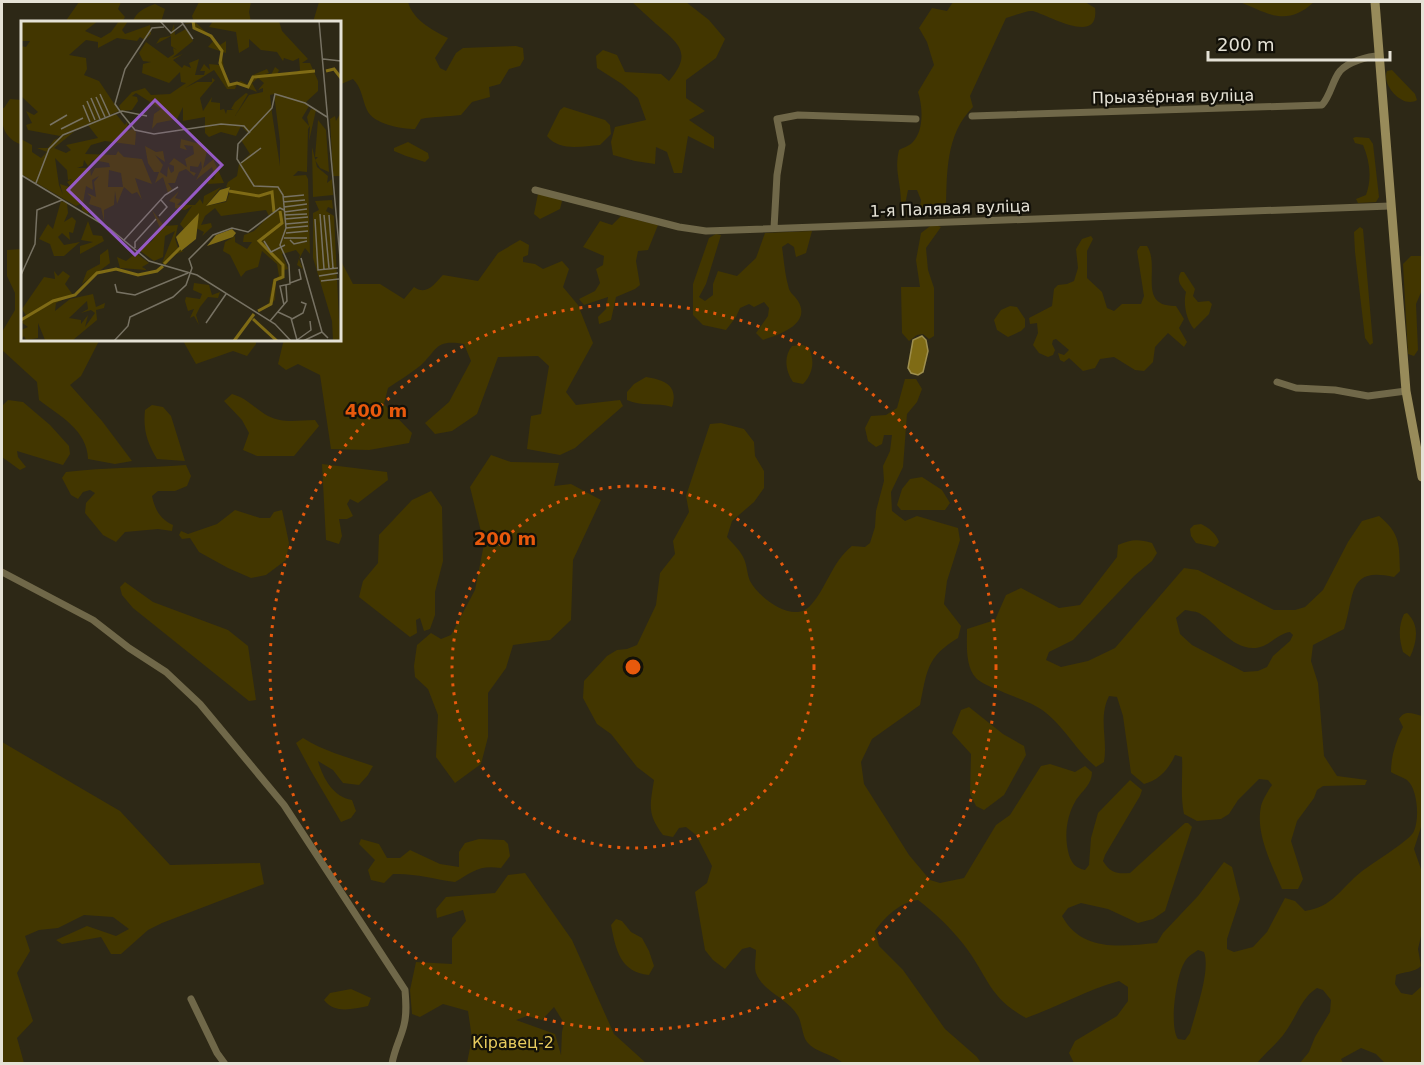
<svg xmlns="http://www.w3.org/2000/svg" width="1424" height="1065" viewBox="0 0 1424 1065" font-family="'DejaVu Sans',sans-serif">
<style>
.green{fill:#423600;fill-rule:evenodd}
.water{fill:#7f6b15;stroke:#9e8f4f;stroke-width:1.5}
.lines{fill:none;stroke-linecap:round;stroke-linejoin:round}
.minor{stroke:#706849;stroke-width:7}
.secondary{stroke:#988b5a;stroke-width:9}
.ring{fill:none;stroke:#e8590c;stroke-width:3;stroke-dasharray:3 6}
.labels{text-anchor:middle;stroke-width:4.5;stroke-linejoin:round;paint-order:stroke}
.street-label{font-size:16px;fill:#e5e2d6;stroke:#131109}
.park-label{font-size:16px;fill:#e8cc5e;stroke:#131109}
.inset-river{fill:none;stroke:#7f6b15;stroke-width:3}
.inset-road{fill:none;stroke:#777263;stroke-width:1.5}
.view{fill:#965ac5;fill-opacity:0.15;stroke:#965ac5;stroke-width:3}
.inset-edge{fill:none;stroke:#e5e2d6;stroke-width:3}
.centre{fill:#e8590c;stroke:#131109;stroke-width:3}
.ring-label{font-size:18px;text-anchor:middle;font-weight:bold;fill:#e8590c;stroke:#131109;stroke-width:4.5;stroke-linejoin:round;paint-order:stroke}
</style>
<rect width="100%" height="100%" fill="#2d2816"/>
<path class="green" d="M 79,2 L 121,2 L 118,9 L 125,17 L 122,22 L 65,22 Z
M 199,2 L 251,2 L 249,12 L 251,22 L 194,22 L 192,16 Z
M 319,2 L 408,2 C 413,20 432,30 448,38 L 435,58 L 440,68 L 446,71 L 456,53 L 463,48 L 516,46 L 523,48 L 524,59 L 520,66 L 509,69 L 500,84 L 489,87 L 490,97 L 472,102 L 461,115 C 448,117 434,116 421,119 L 415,129 C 401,129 373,124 367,110 C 362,99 362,88 353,79 L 339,85 L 339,22 L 313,22 Z
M 632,2 L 686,2 L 709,20 L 725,39 L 716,58 L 686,80 L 686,98 L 705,111 L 689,120 L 714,137 L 714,149 L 688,136 L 682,173 L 674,173 L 667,152 L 656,147 L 655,164 L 635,161 L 613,155 L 611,142 L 615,127 L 646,120 L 638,98 L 622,84 L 597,68 L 596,56 L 603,50 L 617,55 L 625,72 L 661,74 L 669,81 C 693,53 679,44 656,24 C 648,17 640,9 632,2 Z
M 953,2 L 1085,2 L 1095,8 C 1100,46 1050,16 1033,11 C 1027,10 1013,16 1006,18 L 970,96 L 973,107 C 945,135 947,174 946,211 L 934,215 L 922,215 L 919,212 L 921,200 L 917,190 L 908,190 L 905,205 L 901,203 C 901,182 894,171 899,150 C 902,148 909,146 912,143 C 924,132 923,107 918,92 L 934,65 L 927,42 L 919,28 L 932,8 L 947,11 Z
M 1240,2 L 1314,2 C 1287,27 1269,14 1240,2 Z
M 155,4 L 165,9 L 161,22 L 133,22 C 135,12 146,7 155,4 Z
M 1392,70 L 1415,94 L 1417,100 C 1403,109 1381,85 1387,71 Z
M 10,99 L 22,100 L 22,145 C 4,138 1,126 2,108 L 4,108 Z
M 564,107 L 605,120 L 610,125 L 611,134 L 600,145 C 582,146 560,152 547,136 L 560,110 Z
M 1356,137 L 1369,138 L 1373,144 L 1379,197 L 1376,202 L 1358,203 L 1356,199 L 1366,195 C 1372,179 1370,161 1363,145 L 1355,143 L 1353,138 Z
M 408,142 L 428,153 L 429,158 L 425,162 L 406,156 L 394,151 L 394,148 Z
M 538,194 L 556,197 L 562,201 L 560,209 L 540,219 L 534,214 Z
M 621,216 L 658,225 L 648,250 L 638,251 L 636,261 L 640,285 L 635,289 L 616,297 L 611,320 L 599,324 L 598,317 L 606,309 L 608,297 L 584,305 L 579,299 L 595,291 L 600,283 L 596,269 L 603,265 L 604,256 L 583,247 L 600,221 L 612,225 Z
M 933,224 L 941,227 L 926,248 L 928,270 L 934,288 L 934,336 L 929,339 L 923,334 L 917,335 L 909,341 L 902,333 L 901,287 L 920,287 L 916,260 L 921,233 Z
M 1360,227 L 1363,229 L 1373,343 L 1370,345 L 1365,338 L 1355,252 L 1354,232 Z
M 812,231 L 806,253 L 796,257 L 794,247 L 788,243 L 782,247 C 784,261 785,276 789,289 C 791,294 795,296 798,301 C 812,324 779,335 763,340 L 756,333 L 768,316 L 769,308 L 764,302 L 754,307 L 749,304 L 740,308 L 736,317 L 726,330 L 703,325 L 693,315 L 693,284 L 709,238 L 716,234 L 721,235 L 706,284 L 699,297 L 705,301 L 713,295 L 713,284 L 718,271 L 737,276 L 756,258 L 765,233 Z
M 1091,236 L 1093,239 L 1087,251 L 1087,278 L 1102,292 L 1107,308 L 1114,311 L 1122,304 L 1141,304 L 1144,296 L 1137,251 L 1140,246 L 1147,246 C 1161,267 1136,307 1176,306 L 1184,319 L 1179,328 L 1187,342 L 1184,347 L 1168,333 L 1155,347 L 1153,362 L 1144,371 L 1135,370 L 1114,357 L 1100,359 L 1095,368 L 1083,371 L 1069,358 L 1064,362 L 1060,360 L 1058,353 L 1064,355 L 1069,350 L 1056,339 L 1053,340 L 1052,344 L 1055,350 L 1053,355 L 1048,357 L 1039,353 L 1033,345 L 1038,333 L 1037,323 L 1030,324 L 1029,318 L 1052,306 L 1054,289 L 1058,285 L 1067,284 L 1074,281 L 1078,268 L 1076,249 L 1082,239 Z
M 520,240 L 529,245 L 528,255 L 523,257 L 523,262 L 535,264 L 543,269 L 562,261 L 569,269 L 563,287 L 578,305 L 593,343 L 566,392 L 576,405 L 620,400 L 623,406 L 575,448 L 560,455 L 527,449 L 531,416 L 541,414 L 549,366 L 538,356 L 498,357 L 477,414 L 452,431 L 435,434 L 425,423 L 449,402 L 471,361 L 464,344 C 434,339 438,350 420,366 C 410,374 398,381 388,388 L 384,404 L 412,433 L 409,443 L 369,450 L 331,449 L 320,375 L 298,364 L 286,370 L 278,364 L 284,339 L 339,339 L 339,262 L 342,263 L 353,284 L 380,284 L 404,299 L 414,287 C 427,296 434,284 443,275 L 478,281 L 498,253 Z
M 22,249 L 22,339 L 100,339 L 81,376 L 70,385 L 102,421 L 132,461 L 115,464 L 88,459 C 87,430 60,416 39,400 L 37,382 L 2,350 L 2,332 L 15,310 L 15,293 L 7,276 L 7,250 Z
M 1411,256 L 1421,256 L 1422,258 L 1422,290 L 1416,304 L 1418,350 L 1414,356 L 1408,354 L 1403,264 Z
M 1181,272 L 1184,272 L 1195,289 L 1193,296 L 1198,302 L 1209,301 L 1212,304 L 1209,314 L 1194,329 C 1186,320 1183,303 1186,292 C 1180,285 1176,280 1181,272 Z
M 1010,306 L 1017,307 L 1025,319 L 1025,327 L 1021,331 L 1008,337 L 997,330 L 994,320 L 1001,310 Z
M 182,339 L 256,339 L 256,344 L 247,356 L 233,351 L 196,364 Z
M 803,345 L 809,348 C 815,361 813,374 803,384 L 793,382 C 786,372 783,357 792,346 Z
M 646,377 C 664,380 679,385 672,407 C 656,402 641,407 627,400 L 627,392 L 634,384 Z
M 905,379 L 916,379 L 922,389 L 917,402 L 907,414 L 903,467 L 891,492 L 892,511 L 905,521 L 917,516 L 958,528 L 960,540 L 947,581 L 944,604 L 961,626 L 958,638 C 926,657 927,672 920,705 L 872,739 L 861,762 L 864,784 L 909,855 L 930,880 L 940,883 L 964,878 L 996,825 L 1010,815 L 1041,766 L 1050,764 L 1075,772 L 1085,766 L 1092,772 C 1092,784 1083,790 1076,800 C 1066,817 1064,837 1069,855 C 1072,864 1076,868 1085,870 L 1089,865 L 1091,838 L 1098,813 L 1130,780 L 1142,790 L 1140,796 L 1105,855 L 1103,861 C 1110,873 1117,874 1130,873 L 1185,823 L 1188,823 L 1192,827 L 1165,911 L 1153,919 L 1138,923 L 1108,909 L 1081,903 L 1068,908 L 1062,916 C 1082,953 1122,946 1157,943 L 1163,933 L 1198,896 L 1224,862 L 1232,867 L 1240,899 L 1227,939 L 1227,949 L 1234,952 L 1253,947 L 1267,932 L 1285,898 L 1295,901 L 1305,911 C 1333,907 1341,888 1361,872 C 1371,864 1407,842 1413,833 C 1420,821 1418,789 1407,780 C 1403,777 1395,775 1391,772 C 1391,756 1396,741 1403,727 L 1399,719 C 1405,709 1413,714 1422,716 L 1422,824 L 1414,849 L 1422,872 L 1422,932 L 1418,949 L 1421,966 C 1414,973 1405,971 1396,975 L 1395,984 L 1401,993 L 1412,995 L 1422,986 L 1422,1063 L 1385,1063 L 1376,1054 L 1361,1048 L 1341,1059 L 1343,1063 L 1300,1063 L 1309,1052 L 1315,1037 L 1330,1012 L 1331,1000 L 1323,990 L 1317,988 C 1301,998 1297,1016 1286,1031 C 1278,1043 1266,1052 1257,1063 L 1074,1063 L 1069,1053 L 1075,1041 L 1117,1016 L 1128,1001 L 1128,987 L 1119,981 C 1086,990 1058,1007 1026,1018 C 988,997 988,976 964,945 C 951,928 935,913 918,900 C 900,902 885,917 875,931 L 879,946 L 903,970 L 945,1029 L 977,1057 L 981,1063 L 843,1063 C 833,1054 816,1053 807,1042 C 802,1035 802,1023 798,1016 C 788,998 763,992 756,973 C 754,967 756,957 756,950 L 750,947 L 742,949 L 725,969 L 713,960 L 705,950 L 695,892 L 707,883 L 712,866 L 696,835 L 686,827 L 679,828 L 673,837 L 663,835 C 647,814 650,806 654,780 L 637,767 L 611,734 L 597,724 L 583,698 L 584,681 L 607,656 L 617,650 L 627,649 L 637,645 L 656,605 L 660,573 L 675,554 L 673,541 L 689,512 L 686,496 L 710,424 L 721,423 L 744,429 L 754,442 L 755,456 L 764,471 L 764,488 L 754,502 L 732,521 L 727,537 C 733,544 741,551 744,559 C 747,565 747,574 750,581 C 759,598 793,624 810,606 C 827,588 831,563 852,546 L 865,547 L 870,543 L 875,527 L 876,511 L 884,481 L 883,466 L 890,451 L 892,435 L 884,435 L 882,444 L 876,447 L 868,441 L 865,428 L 871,416 L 886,415 L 897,408 ZM 1198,950 L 1204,952 C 1211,971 1195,1013 1190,1033 L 1185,1040 L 1178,1039 C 1169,1027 1176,977 1184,963 C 1187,957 1192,954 1198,950 Z
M 232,394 C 247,398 255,409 268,416 C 284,424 299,420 315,420 L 319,426 L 294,456 L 257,456 L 243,450 L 249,433 L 242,420 L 224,401 Z
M 8,400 L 23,402 L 50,425 L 69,446 L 70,454 L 63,465 L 17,451 L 18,457 L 26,467 L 20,470 L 2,457 L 2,406 Z
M 152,405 L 163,407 L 171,416 L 185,461 L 157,459 C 147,442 143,430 145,410 Z
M 491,455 L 511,462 L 559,463 L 554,486 L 571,484 L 601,500 L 573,560 L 571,620 L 550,640 L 513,645 L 506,668 L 488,693 L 488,737 L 481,764 L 455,783 L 436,757 L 438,715 L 428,689 L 415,677 L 414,666 L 417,645 L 431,633 L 441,639 L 451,635 L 475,590 L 484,544 L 470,487 Z
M 322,464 L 387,472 L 388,480 L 358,503 L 350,499 L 347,504 L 353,516 L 347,519 L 339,519 L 342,536 L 339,544 L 326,540 Z
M 186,465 L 191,476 L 187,486 L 175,491 L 158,491 L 152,496 C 155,510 160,519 173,525 L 172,531 L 158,529 L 125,532 L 116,542 L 103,535 L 85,513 L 86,503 L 95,493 L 90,490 L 83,492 L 78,499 L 71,495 L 62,478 L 66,472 C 106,467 146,468 186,465 Z
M 922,477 L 942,490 L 950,503 L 945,510 L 901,510 L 897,505 L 902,489 L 910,479 Z
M 431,491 L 442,507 L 443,561 L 435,592 L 435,615 L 430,629 L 424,631 L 420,618 L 416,620 L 417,633 L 410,637 L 359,597 L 363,581 L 378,563 L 379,535 L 412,500 Z
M 235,510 L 260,518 L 270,518 L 274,512 L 282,510 L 289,543 L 286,560 L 266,575 L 251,578 L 228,568 L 199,552 L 190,538 L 182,539 L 179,535 L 181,531 L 188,534 L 217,524 Z
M 1379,516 C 1401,534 1399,545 1400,571 L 1394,577 C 1347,566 1355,595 1344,629 L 1313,645 L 1311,661 L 1318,683 L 1324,756 L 1337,776 L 1367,780 L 1365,785 L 1323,786 L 1317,790 L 1314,798 L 1297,821 L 1291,841 L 1303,879 L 1298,889 L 1282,889 C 1272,865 1255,833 1261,806 C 1263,799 1268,791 1272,785 L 1268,780 L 1259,779 L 1238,800 L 1229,814 L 1221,819 L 1197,821 L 1184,814 C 1180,795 1183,776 1182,757 L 1175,755 C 1169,769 1159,780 1144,784 L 1131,773 L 1123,716 L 1117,697 L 1109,696 C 1098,718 1108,739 1104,762 L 1096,767 C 1076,751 1062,722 1039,708 C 1025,699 984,687 976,678 C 965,666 967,645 967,629 L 995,620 L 1006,595 L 1021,588 L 1059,608 L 1080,605 L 1117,557 L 1118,545 C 1131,539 1139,539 1152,543 L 1157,553 L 1152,561 L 1134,576 L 1073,640 L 1049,652 L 1046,660 L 1061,667 L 1088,661 L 1115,648 L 1184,568 L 1198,570 L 1274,610 L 1295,610 L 1305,607 L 1323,590 L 1348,542 L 1362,521 ZM 1185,610 C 1189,611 1195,611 1199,613 C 1216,622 1230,648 1253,648 C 1269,648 1276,634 1290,632 L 1293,635 L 1290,641 L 1273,656 L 1267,667 L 1258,671 L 1244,672 L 1192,645 L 1180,634 L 1176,618 Z
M 1201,524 C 1209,528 1216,533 1219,542 L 1215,547 L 1196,543 L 1191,536 L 1190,529 L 1194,525 Z
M 125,582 L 153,602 L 228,630 L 248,646 L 256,700 L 249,701 L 133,608 L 122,595 L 120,587 Z
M 1407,613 C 1420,625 1417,642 1410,657 L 1403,652 C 1399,638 1398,627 1404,614 Z
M 969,707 L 1003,734 L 1024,746 L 1026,755 L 1004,795 L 984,810 L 976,806 L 970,794 L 971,754 L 952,733 L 961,710 Z
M 303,738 C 325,752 348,757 373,766 L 368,775 L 359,785 L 343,783 L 333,770 L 318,761 C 323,778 333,797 352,800 L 356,811 L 351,818 L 341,822 L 311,771 L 296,743 Z
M 2,742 L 120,811 L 170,865 L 260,863 L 264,884 L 162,923 L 148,930 L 121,954 L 111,954 L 101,937 L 62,944 L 56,940 L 87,926 L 116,936 L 129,929 L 113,917 L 84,915 L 58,928 L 39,930 L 25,936 L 30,951 L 17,973 L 33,1021 L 17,1038 L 24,1063 L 2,1063 Z
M 361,839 L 379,844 L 387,858 L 400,858 L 410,850 L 440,864 L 459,867 L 459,852 L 465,843 L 479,839 L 504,840 L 508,844 L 510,856 L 501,868 C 478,865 473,872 455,882 C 434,879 414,873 393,874 L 384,883 L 371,880 L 368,870 L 375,860 L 359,844 Z
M 525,873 L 572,940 L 614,1034 L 646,1063 L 467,1063 L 472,1038 L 468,1011 L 443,1004 L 420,1017 L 412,1014 L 410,990 L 416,962 L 452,964 L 452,938 L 466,921 L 463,910 L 437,918 L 436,909 L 446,897 L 495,893 L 508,875 ZM 554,1007 L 564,1023 L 562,1032 L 561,1055 L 555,1034 L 516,1020 L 527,1016 L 542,1020 Z
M 616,919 L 622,921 L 631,932 L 642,938 L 649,951 L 654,966 L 649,975 C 620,972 616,950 611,925 Z
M 351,989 L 371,998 L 368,1006 C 352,1009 335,1014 324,1000 L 330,993 Z"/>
<path class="water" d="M 922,336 L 926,340 L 928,351 L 923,372 L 918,375 L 911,373 L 908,368 L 913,340 Z"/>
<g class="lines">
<path class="minor" d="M 972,116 L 1322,105 C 1331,95 1332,81 1340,71 C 1348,62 1368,56 1379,56
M 535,190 L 679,227 L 706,231 L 1390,206
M 774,228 L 777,175 L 782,145 L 777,119 L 798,115 L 916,119
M 1277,382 L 1296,388 L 1335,390 L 1368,396 L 1406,391
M 2,572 L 93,620 L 129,648 L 166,672 L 200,704 L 284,805 L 405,990 C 406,1002 407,1013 404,1025 C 401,1038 394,1050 392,1064
M 191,999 L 217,1053 L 225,1064"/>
<path class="secondary" d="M 1375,2 L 1406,391 L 1422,477"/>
</g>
<g class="ring">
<circle cx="633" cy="667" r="181"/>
<circle cx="633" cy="667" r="363"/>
</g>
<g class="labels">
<g class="street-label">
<text transform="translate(1173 96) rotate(-1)" y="6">Прыазёрная вуліца</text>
<text transform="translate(950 208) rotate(-2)" y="6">1-я Палявая вуліца</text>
</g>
<g class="park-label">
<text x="513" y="1048">Кіравец-2</text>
</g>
</g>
<g transform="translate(21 21)">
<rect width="320" height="320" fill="#2d2816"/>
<path d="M 0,0 L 77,0 L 64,10 L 80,17 L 90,11 L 98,0 L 107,0 L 101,9 L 104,13 L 129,4 L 130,13 L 124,19 L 119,16 L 116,20 L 96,17 L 77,27 L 77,21 L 65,19 L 48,34 L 65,37 L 66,48 L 63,54 L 78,60 L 98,90 L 39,115 L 7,109 L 5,104 L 11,102 L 5,90 L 13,94 L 17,91 L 0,75 L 0,25 L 5,26 L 9,20 L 0,20 ZM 173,0 L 199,24 L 205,20 L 205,32 L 187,26 L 193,19 L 173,7 L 171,2 L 163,3 ZM 192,0 L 258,0 L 261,10 L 287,38 L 281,42 L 289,42 L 297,60 L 297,70 L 285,81 L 288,85 L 281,97 L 288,105 L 286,96 L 290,88 L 295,89 L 288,120 L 289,105 L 287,108 L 286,151 L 277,150 L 272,155 L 285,154 L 287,158 L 289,233 L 284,227 L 278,238 L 282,248 L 276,244 L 279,234 L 275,229 L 261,233 L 267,248 L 263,249 L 261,259 L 255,259 L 254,279 L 247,286 L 252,259 L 258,255 L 256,243 L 241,230 L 237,246 L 225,250 L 220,256 L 209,234 L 202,230 L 204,221 L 214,215 L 214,221 L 226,228 L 231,221 L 222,221 L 223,214 L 233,210 L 248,195 L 245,189 L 200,195 L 194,187 L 184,195 L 180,204 L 190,202 L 191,206 L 181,215 L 183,211 L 175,207 L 178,192 L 163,208 L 159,203 L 171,185 L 164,189 L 154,187 L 154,182 L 148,180 L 158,170 L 154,177 L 161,179 L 156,184 L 174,184 L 179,178 L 182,183 L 183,175 L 200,166 L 185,185 L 205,181 L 210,168 L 205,166 L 207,161 L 216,155 L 218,143 L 229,133 L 220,119 L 228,113 L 220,105 L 215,115 L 200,111 L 188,116 L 184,112 L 184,96 L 162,100 L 162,86 L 156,98 L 136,102 L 131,108 L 133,93 L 140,88 L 115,72 L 111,75 L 116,76 L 117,80 L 111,89 L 100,90 L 98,85 L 111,71 L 124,67 L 130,74 L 149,73 L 165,62 L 160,61 L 159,51 L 148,62 L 121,52 L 122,43 L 130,41 L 122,40 L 118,32 L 125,21 L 147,37 L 153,33 L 152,27 L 156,29 L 150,25 L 150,15 L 135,23 L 139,17 L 149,15 L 153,3 L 154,14 L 165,8 L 172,20 L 151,37 L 162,33 L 152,39 L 161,47 L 163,44 L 170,47 L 168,42 L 178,38 L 174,54 L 183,54 L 184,50 L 179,50 L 183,43 L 189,49 L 188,43 L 198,44 L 201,35 L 205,61 L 209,64 L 220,60 L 227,64 L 232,54 L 246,48 L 248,52 L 244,53 L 249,56 L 254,46 L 258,49 L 256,54 L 271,54 L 279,49 L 278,37 L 272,40 L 263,37 L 262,40 L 256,31 L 240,29 L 228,18 L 228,26 L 218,32 L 215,11 L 188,6 ZM 193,49 L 206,68 L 214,68 L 216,63 L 236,71 L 231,62 L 237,57 L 243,62 L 237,69 L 242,67 L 242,71 L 228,74 L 214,95 L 227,73 L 225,72 L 214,81 L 210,88 L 213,89 L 206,89 L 205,93 L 203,88 L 199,89 L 199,82 L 190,81 L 191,76 L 182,90 L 179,77 L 194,59 L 191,57 L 191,61 L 176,61 L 164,67 ZM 253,73 L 259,121 L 259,145 L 251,92 L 249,74 ZM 95,93 L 104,104 L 106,101 L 107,110 L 112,108 L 115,111 L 114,124 L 84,120 L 70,124 L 64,133 L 95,134 L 97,130 L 103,136 L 121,138 L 131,163 L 114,157 L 121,179 L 116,171 L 111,173 L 103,166 L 96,183 L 94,170 L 93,184 L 83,189 L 83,200 L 80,187 L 68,183 L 70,176 L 66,172 L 75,176 L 73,161 L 78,155 L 71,159 L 72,169 L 65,165 L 62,182 L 70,189 L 66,193 L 61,189 L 61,182 L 55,185 L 0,153 L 0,118 L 11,124 L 11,131 L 20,137 L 26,131 L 16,127 L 27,127 L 33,119 L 54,110 L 33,127 L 45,132 L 50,129 L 45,124 L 77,117 L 67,104 ZM 34,137 L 46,149 L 47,159 L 51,158 L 46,161 L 51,167 L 39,163 L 42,174 L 38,164 ZM 63,139 L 67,145 L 72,139 L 88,142 L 89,146 L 74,147 L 70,155 L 69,147 L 56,147 L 62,145 ZM 88,149 L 100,152 L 102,166 L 87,166 ZM 319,93 L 320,155 L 312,155 L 309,98 L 314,95 L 315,100 ZM 297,99 L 305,109 L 308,151 L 299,147 L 294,139 L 297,136 L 294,136 ZM 160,118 L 179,123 L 186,130 L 182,147 L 195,136 L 193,140 L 203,162 L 187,163 L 186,155 L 192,159 L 194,155 L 191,146 L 175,159 L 181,147 L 180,140 L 177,146 L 169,145 L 169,150 L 175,152 L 173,155 L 165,148 L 158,151 L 154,162 L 147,162 L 151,168 L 147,172 L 142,156 L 134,162 L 138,151 L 133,151 L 127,142 L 124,125 L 135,131 L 142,130 L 144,141 L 134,134 L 142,144 L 139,151 L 146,156 L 147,145 L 150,152 L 153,150 L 153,145 L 148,143 L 153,137 L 166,146 L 164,138 L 173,133 L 172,125 L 163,124 L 166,129 L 159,127 ZM 291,126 L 296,146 L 307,155 L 306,162 L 311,158 L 312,174 L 292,176 ZM 311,179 L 312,188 L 307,186 L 305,190 L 313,195 L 319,319 L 312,319 L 311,300 L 292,237 L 292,192 L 298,189 L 294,180 ZM 40,180 L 46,182 L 47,192 L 43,201 L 51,196 L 55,200 L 52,212 L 48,211 L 49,219 L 41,212 L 37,216 L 43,224 L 59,221 L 43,235 L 33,235 L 29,223 L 18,218 L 27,203 L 32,208 ZM 131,189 L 143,205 L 157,204 L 154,218 L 158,229 L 163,230 L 148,236 L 146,243 L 141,242 L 154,210 L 144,215 L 142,236 L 133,240 L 118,229 L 131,220 L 139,207 ZM 67,200 L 72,214 L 81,215 L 83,220 L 59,233 L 59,225 L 72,221 L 60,219 ZM 87,228 L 89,242 L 61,263 L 66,250 L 79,243 L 79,234 ZM 115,232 L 128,242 L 121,246 L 126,249 L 99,247 L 96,236 L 105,240 ZM 33,250 L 37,255 L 42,250 L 49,255 L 44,263 L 52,274 L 35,282 L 34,290 L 49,278 L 72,273 L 75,286 L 84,282 L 83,287 L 75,289 L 76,299 L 52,319 L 24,319 L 17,302 L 17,317 L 5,319 L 3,315 L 0,319 L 0,309 L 7,306 L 0,301 L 6,296 L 1,288 L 23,256 L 34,258 ZM 66,280 L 67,288 L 60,292 L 70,289 L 74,292 L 64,306 L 67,294 L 60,303 L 60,299 L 48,297 ZM 173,262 L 188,264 L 191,274 L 199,271 L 197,277 L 187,276 L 179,286 L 175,294 L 178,304 L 173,295 L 169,297 L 173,288 L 167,290 L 164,280 L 165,276 L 179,278 L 181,273 L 172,269 Z" fill="#423600" fill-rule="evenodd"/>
<path d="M 209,166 L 205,180 L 185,185 L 199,169 ZM 178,192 L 175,218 L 160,230 L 155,216 ZM 211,208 L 215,212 L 212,216 L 186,225 L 195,214 Z" fill="#7f6b15"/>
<path class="inset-river" d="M 172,0 L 173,7 L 190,15 L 201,30 L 199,42 L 208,64 L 216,62 L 227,66 L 232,56 L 294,50M 305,50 L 313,48 L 320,57M 208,170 L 238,175 L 251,171 L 253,191M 143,243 L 160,226M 237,290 L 250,283 L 254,259 L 262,256 L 262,244 L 238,220 L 261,202 L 259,190M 232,298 L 256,320M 0,299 L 32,280 L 54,274 L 76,252 L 95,248 L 117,254 L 136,250 L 142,245M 213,320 L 233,293"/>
<path class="inset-road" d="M 139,0 L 150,12 L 162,3M 160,0 L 172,18M 298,0 L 320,248M 143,6 L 131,7 L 104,48 L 94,83 L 101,93 L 114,109 L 133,113 L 200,103 L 223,105 L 229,112M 302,38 L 320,40M 79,73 L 89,95M 75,76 L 84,96M 70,77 L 79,98M 66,80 L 74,99M 62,84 L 69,101M 29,104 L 46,94M 40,108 L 62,97M 220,142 L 240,127M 0,154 L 88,207 L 128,240 L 176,254 L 254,303 L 270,320M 15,162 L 28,128 L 42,114 L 101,90 L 126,95M 262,176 L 283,174M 262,181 L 284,179M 263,186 L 286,183M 263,191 L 286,188M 299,193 L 303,248M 264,194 L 286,193M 303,194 L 308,247M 308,194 L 312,247M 138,195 L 146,186 L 140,179M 264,198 L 287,196M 294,198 L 297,249 L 317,247M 265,203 L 287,201M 265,207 L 287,205M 265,212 L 287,210M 263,217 L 286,217M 103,219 L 144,174 L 157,166M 269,219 L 273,223 L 286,220M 243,220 L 250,231 L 264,224M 114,227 L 114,221 L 135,198M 280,237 L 301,311 L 307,317M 0,254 L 14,223 L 16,189 L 41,179M 298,255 L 317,252M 300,260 L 318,258M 269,262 L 280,258 L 278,248M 94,263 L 96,271 L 114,274 L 167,252M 263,284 L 259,265 L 269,263 L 268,244 L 259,224 L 265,207 L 262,174 L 257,166 L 233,165 L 216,138 L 217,123 L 251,87 L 254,73 L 284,82 L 306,96M 257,291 L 270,297 L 276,319M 271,298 L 282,292 L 285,283 L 280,281M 249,300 L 266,280 L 265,264M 185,302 L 205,273M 276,319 L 290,309 L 289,300M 93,320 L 107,305 L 109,296 L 152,276 L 165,264 L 171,247 L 168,238 L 192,214 L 211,207 L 227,211 L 259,187 L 263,189M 282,320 L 301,311"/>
<path class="view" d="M 134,79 L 201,144 L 114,234 L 47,169 Z"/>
<rect width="320" height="320" class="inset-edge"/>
</g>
<circle cx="633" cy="667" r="9" class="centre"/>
<g class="ring-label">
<text x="376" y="417">400 m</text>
<text x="505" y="545">200 m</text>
</g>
<rect width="1424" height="1065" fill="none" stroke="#e5e2d6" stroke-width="6"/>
<path d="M1208 51v9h182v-9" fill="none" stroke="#e5e2d6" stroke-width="3"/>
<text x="1217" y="51" font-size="18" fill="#e5e2d6" stroke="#131109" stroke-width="4.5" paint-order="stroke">200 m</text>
</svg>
